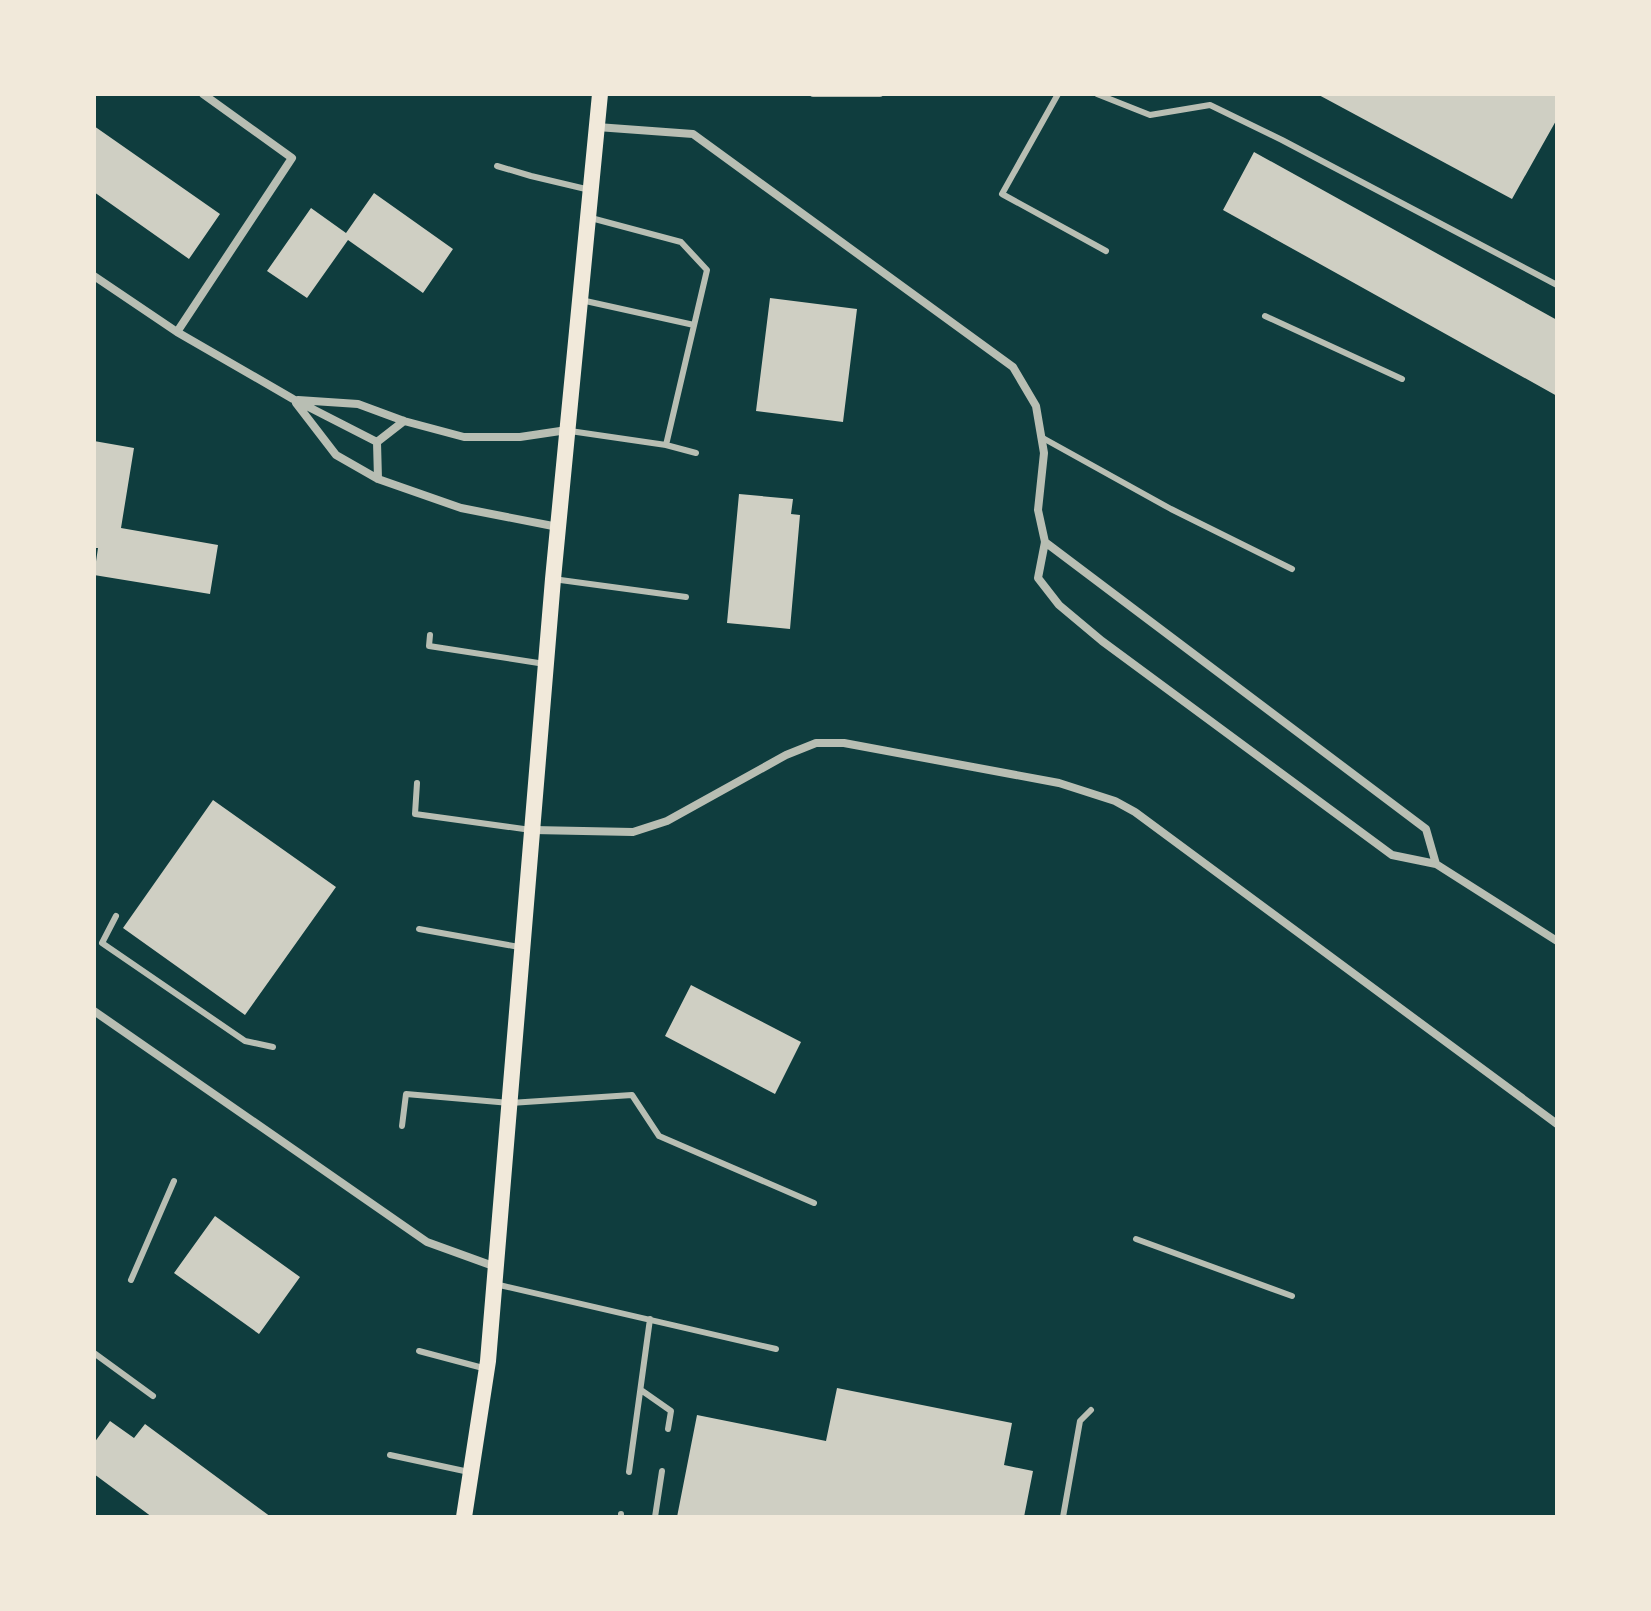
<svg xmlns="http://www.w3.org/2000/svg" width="1651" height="1611" viewBox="0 0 1651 1611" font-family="'IBM Plex Serif',serif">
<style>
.building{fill:#cfcfc3}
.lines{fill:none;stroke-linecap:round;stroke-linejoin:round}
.service{stroke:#b8beb3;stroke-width:6}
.minor{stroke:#b8beb3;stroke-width:8}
.secondary{stroke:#f1e9da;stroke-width:16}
</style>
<rect width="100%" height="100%" fill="#0f3d3e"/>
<path class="building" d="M 1317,94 L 1557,94 L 1557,119 L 1512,199 Z
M 94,126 L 220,214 L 189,259 L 94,192 Z
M 1254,152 L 1557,320 L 1557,396 L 1223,210 Z
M 374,193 L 453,249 L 423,293 L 348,240 L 307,298 L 267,271 L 311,208 L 346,233 Z
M 770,298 L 857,309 L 843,422 L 756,411 Z
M 94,441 L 134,448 L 121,528 L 218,545 L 210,594 L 94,575 L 98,548 L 94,548 Z
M 739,494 L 793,499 L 791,514 L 800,515 L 790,629 L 727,623 Z
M 213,800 L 336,887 L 245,1015 L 123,928 Z
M 691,985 L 801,1042 L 775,1094 L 665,1036 Z
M 215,1216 L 300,1277 L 259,1334 L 174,1273 Z
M 837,1388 L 1012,1423 L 1004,1465 L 1033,1471 L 1024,1517 L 677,1517 L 697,1415 L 826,1441 Z
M 110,1421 L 134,1438 L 145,1424 L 271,1517 L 152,1517 L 94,1474 L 94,1443 Z"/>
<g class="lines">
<path class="service" d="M 813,94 L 880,94
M 1058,94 L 1002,194 L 1106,251
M 1097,94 L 1150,115 L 1210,105 L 1282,140 L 1557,285
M 497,166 L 531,176 L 590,190
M 591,218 L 681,242 L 707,270 L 666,445
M 581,300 L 694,325
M 1265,316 L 1402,379
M 570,431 L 666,445 L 696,453
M 1041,437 L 1171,509 L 1292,569
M 553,579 L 686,597
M 430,635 L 429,646 L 545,664
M 417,783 L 415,814 L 531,830
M 116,916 L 102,943 L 245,1041 L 273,1047
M 419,929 L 519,947
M 402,1126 L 406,1094 L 510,1103 L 632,1095 L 659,1136 L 814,1203
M 1136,1239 L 1292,1296
M 131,1280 L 174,1181
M 495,1284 L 776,1349
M 419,1351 L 483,1368
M 94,1353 L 153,1396
M 641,1390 L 671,1411 L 668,1429
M 390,1455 L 469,1472
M 629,1472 L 650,1319
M 621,1517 L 621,1514
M 655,1517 L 662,1471
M 1063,1517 L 1080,1421 L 1091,1410"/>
<path class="minor" d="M 597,127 L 693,134 L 1013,367 L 1036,406 L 1044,453 L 1038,510 L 1045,542 L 1038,578 L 1059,605 L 1102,641 L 1392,855 L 1436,864 L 1557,941
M 94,276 L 177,332 L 293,399 L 377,442
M 177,332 L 292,158 L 203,94
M 298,400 L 358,404 L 404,421 L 464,437 L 520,437 L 567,430
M 296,403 L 336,455 L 378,479 L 461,508 L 558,527
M 378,479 L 377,442 L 404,421
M 1045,542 L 1426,829 L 1436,864
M 533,830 L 633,832 L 667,821 L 786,755 L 816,743 L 844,743 L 1059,783 L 1115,801 L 1135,812 L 1557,1124
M 94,1011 L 427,1242 L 496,1267"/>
<path class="secondary" d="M 464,1517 L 488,1361 L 553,579 L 600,94"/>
</g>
<rect width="1651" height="1611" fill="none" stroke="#f1e9da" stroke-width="192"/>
</svg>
